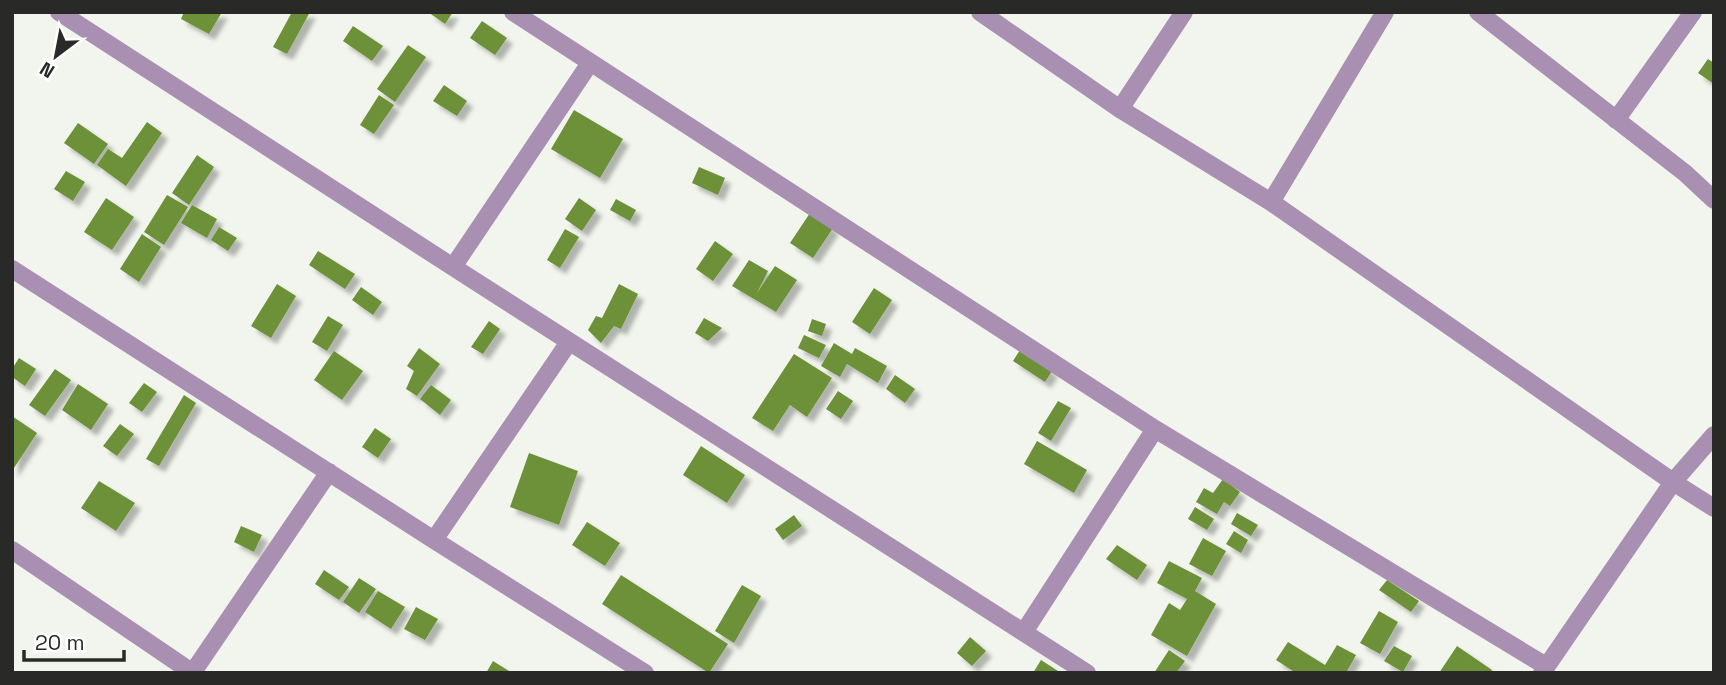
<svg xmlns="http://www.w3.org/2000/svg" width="1726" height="685" viewBox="0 0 1726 685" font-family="'Space Grotesk',sans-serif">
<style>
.building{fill:#6c9138;filter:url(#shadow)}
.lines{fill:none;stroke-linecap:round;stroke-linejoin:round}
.minor{stroke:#a98fb1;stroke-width:18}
</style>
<defs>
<filter id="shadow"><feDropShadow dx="6" dy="6" stdDeviation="2" flood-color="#0004"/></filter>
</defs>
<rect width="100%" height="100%" fill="#f1f5ed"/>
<path class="building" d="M 184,12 L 222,12 L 209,34 L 181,19 Z
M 292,12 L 310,12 L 287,54 L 273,47 Z
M 428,12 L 453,12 L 445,24 Z
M 482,21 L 507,38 L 495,55 L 470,38 Z
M 353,26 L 383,46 L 372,61 L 343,41 Z
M 408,45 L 426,57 L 395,102 L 377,89 Z
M 1708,59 L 1714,63 L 1714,84 L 1698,73 Z
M 444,85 L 467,101 L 457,116 L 433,101 Z
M 379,95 L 394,105 L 374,134 L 360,125 Z
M 574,110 L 623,139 L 600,178 L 551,149 Z
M 147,122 L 162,133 L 126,186 L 97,165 L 108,149 L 122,158 Z
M 78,123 L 108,144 L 94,164 L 64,143 Z
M 197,155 L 214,167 L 189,205 L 172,193 Z
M 699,167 L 725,178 L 718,195 L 692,183 Z
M 66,171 L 85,182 L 73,201 L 54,189 Z
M 167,195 L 188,207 L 164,245 L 144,232 Z
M 106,198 L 134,217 L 112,250 L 84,232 Z
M 579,198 L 596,210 L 582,231 L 565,219 Z
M 616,199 L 636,210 L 630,221 L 610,210 Z
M 192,205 L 217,219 L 207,238 L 181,223 Z
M 810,213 L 833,228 L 813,258 L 790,243 Z
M 219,227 L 237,238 L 228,251 L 211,240 Z
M 565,229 L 579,237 L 560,268 L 547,260 Z
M 142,234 L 161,247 L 139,282 L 120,269 Z
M 715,241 L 733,254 L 713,281 L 696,269 Z
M 318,251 L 355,274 L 345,289 L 309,265 Z
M 749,260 L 768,271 L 757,293 L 775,266 L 797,280 L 776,312 L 732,286 Z
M 277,284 L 296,296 L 271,338 L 251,326 Z
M 619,284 L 638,294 L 621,329 L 614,326 L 601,343 L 588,330 L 596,316 L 602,318 Z
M 361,287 L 382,302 L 373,315 L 352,300 Z
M 874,288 L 892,300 L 870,334 L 852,322 Z
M 328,316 L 343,325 L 327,351 L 312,342 Z
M 704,318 L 722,328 L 708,341 L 695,333 Z
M 812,319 L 826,324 L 822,336 L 808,331 Z
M 489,321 L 500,329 L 483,354 L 471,347 Z
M 804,335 L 826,345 L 819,358 L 798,348 Z
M 834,343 L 852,354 L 855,348 L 887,366 L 878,383 L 847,364 L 840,377 L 821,366 Z
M 419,348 L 440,364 L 417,396 L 406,389 L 414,371 L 407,366 Z
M 1020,350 L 1052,371 L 1045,382 L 1013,361 Z
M 334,351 L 363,371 L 342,400 L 314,380 Z
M 794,354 L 832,378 L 807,417 L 790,405 L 773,431 L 752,418 Z
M 19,358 L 36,369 L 25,386 L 12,377 L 12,369 Z
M 55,369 L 71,380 L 45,416 L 29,405 Z
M 895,375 L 915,389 L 905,403 L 886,389 Z
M 144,383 L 157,392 L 142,412 L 129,403 Z
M 78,384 L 108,404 L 91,430 L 62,410 Z
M 431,385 L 451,400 L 440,415 L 420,399 Z
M 838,391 L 853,401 L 841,419 L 826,409 Z
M 184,395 L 196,403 L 159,466 L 146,459 Z
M 1058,401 L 1071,408 L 1051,441 L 1038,433 Z
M 12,416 L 37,433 L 12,471 Z
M 120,424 L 134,434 L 117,456 L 103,446 Z
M 375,428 L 391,439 L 378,458 L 362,447 Z
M 1037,441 L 1087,470 L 1074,493 L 1024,464 Z
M 701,446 L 745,475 L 727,503 L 683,475 Z
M 529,453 L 578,471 L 559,525 L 510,507 Z
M 1223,479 L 1240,492 L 1230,506 L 1224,502 L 1217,514 L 1196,502 L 1204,488 L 1213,493 Z
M 99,481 L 135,503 L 116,531 L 81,508 Z
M 1195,507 L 1214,519 L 1207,530 L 1188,519 Z
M 1237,513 L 1258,525 L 1251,536 L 1231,524 Z
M 794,515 L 802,526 L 783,540 L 775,529 Z
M 587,522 L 620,543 L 605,566 L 572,545 Z
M 241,526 L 262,535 L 254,552 L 234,542 Z
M 1234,531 L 1248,540 L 1241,553 L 1226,544 Z
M 1203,538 L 1226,551 L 1212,576 L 1189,564 Z
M 1117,545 L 1147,565 L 1137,580 L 1106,559 Z
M 1169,561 L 1202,578 L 1195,591 L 1216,604 L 1187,656 L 1151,635 L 1169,603 L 1180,610 L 1187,599 L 1157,583 Z
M 324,570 L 349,587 L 339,600 L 315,584 Z
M 621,575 L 728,644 L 709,673 L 602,604 Z
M 359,578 L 376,589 L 359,613 L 343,602 Z
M 1387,580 L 1419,601 L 1411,612 L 1379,590 Z
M 742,585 L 761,596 L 734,643 L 715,631 Z
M 378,591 L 405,607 L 391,629 L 365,612 Z
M 416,607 L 438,619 L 425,640 L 404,629 Z
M 1379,611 L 1398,622 L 1380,654 L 1360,643 Z
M 970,637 L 986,651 L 972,666 L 957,653 Z
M 1288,642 L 1325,665 L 1337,645 L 1356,655 L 1346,673 L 1296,673 L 1276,660 Z
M 1394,646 L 1412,656 L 1403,672 L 1384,661 Z
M 1457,646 L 1492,670 L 1490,673 L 1439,673 Z
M 1169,650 L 1185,661 L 1176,673 L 1154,673 Z
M 1041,660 L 1061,673 L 1033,673 Z
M 493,661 L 512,673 L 486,673 Z"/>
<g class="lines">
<path class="minor" d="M 59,12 L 453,267 L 1087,673
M 513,12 L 1155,429 L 1546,666
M 980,12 L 1120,109 L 1271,202 L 1673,482 L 1714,435
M 1478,12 L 1685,173 L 1714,200
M 1120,109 L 1184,12
M 1616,120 L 1693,12
M 1271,202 L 1385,12
M 453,267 L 590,63
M 12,269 L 434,540 L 645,673
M 434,540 L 569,342
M 12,550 L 193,673
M 1024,632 L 1155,429
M 193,672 L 329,472
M 1542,673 L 1673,482 L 1714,508"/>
</g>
<rect width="1726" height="685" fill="none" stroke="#292a27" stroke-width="28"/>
<g transform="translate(56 56) rotate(212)" stroke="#ffffff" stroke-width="5" paint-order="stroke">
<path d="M0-5L12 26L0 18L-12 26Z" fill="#292a27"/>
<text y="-10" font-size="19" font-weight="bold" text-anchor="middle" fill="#292a27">N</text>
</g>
<path d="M24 650v10h100v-10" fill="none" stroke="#292a27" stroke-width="3.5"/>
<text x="35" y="650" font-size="21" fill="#292a27" stroke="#ffffff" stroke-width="5" paint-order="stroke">20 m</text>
</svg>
